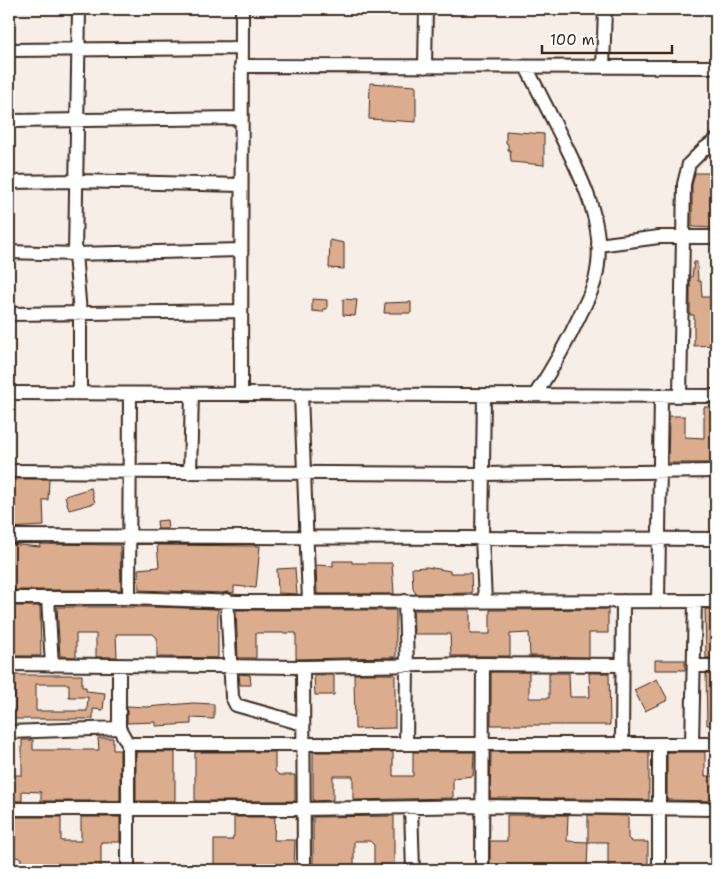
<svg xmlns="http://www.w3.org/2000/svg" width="725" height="879" viewBox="0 0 725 879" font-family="'Shantell Sans',sans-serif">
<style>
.building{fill:#dcac8e;stroke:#3b2a1e;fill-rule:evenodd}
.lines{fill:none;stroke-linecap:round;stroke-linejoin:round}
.minor-casing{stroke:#3b2a1e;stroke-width:16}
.minor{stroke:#fff;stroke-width:12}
</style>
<rect width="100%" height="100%" fill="#f8eee8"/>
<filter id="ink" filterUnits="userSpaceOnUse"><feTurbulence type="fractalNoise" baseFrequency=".02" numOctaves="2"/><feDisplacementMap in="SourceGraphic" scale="10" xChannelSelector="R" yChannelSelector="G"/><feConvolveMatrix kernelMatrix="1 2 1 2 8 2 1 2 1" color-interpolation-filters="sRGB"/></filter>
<g filter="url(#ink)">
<path class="building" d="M 370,83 L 416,86 L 416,122 L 369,119 Z
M 506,131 L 544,134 L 544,165 L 511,162 L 510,150 L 508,150 L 508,144 L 506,143 Z
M 695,173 L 716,173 L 716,228 L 692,227 L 692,185 Z
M 330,240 L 344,243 L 344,269 L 329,268 Z
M 694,262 L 697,262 L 698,281 L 701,281 L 702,297 L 716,297 L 716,345 L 694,346 L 694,315 L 690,315 L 690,277 L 692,277 Z
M 312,299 L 327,300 L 327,309 L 324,309 L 323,312 L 312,311 Z
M 343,299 L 357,300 L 355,316 L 343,315 Z
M 411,302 L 411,313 L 384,313 L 385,303 Z
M 704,407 L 716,407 L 716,463 L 668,463 L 669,416 L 685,416 L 685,437 L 704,438 Z
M 9,479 L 49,479 L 48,500 L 43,500 L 44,526 L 9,528 Z
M 91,488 L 95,503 L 69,510 L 65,496 Z
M 167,520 L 168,529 L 158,529 L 157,521 Z
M 9,544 L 40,547 L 40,544 L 120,545 L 121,590 L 9,590 Z
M 157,545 L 260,546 L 256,588 L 234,586 L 234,593 L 227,592 L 223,593 L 139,590 L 138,569 L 159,567 Z
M 333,561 L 352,561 L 352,563 L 392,563 L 394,594 L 317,594 L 316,565 L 333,566 Z
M 427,567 L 450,571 L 450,573 L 471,573 L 472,593 L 416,594 L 413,588 L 412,568 Z
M 295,568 L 297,594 L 278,593 L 277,569 Z
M 9,606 L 40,606 L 41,656 L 9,656 Z
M 57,607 L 152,607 L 218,609 L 218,658 L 157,657 L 157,638 L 153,634 L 116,634 L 117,657 L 96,657 L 96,634 L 76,634 L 76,657 L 60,656 Z
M 608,609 L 608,633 L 589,633 L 589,657 L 530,656 L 529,633 L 510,634 L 510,656 L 451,656 L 450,634 L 414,634 L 413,610 L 470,610 L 470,634 L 490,634 L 490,610 Z
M 705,609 L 716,609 L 716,658 L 706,658 Z
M 236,610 L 396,610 L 396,657 L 296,659 L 296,633 L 256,633 L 256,658 L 238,658 Z
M 655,660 L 685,660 L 685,670 L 655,670 Z
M 491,672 L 529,672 L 529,698 L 549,698 L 549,673 L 569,673 L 570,697 L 590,697 L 589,673 L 609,673 L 610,725 L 491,725 Z
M 239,674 L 250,675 L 251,685 L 240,685 Z
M 354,674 L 395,674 L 395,728 L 355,729 Z
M 706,674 L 716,674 L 716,725 L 707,725 Z
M 9,675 L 82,675 L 82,687 L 86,687 L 86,691 L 105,693 L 103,710 L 93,709 L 93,719 L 9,719 L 9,710 L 15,710 L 15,684 L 9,684 ZM 36,684 L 69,684 L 69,697 L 88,697 L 87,711 L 36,711 Z
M 314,675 L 334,675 L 334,695 L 315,695 Z
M 657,679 L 668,700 L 645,711 L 634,690 Z
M 193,703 L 214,704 L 214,719 L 191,718 L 191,724 L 156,726 L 156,722 L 127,723 L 127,706 L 147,707 Z
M 98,738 L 113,738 L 113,750 L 120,750 L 120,801 L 41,801 L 41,792 L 22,791 L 22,801 L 9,801 L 9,775 L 22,775 L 22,740 L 33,740 L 33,750 L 99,750 Z
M 136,752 L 175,752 L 175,801 L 136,801 Z
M 195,752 L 275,752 L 275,771 L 279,775 L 295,775 L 295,801 L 195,801 Z
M 313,752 L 393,752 L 393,776 L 413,776 L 413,752 L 474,752 L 473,776 L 453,778 L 453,798 L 353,800 L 353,776 L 333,776 L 333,800 L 313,801 Z
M 491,752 L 649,752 L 649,800 L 490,798 Z
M 667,752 L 705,752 L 705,776 L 716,776 L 716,801 L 667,800 Z
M 507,815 L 568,815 L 567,841 L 588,842 L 587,868 L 490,868 L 490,841 L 507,841 Z
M 588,815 L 628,816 L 628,838 L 632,842 L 648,842 L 648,868 L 608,868 L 608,842 L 588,842 Z
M 394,816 L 394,868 L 374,868 L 374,845 L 370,841 L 354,841 L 354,868 L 313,868 L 313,817 Z
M 12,817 L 61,817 L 61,841 L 81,841 L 81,817 L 120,817 L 120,842 L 101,842 L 101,868 L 21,868 L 21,858 L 9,856 L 9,822 L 13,822 Z
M 234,817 L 275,817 L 274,840 L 295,840 L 294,867 L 214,866 L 214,840 L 232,840 L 234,835 Z"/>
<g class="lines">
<defs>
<path id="minor" d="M 79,9 L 75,254 L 80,313 L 80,393
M 9,50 L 241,48
M 241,66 L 716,67
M 425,67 L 426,9
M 526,67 C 537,88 548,110 559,132 C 581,176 609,229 595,280 C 592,292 585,304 580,315 C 567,343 552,369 535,395
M 603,67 L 605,9
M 9,121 L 241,118
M 9,182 L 77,181 L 241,185
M 598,245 L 659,237 L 716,237
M 9,252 L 75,254 L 241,250
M 9,314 L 241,311
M 9,393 L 716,396
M 241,394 L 242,9
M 301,394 L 309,601
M 484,395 L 482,538 L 485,601
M 680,396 L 684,184 L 689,164 L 705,148 L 716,140
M 9,471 L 483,474 L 716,471
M 190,473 L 192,394
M 9,536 L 716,539
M 9,598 L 129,598 L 238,602 L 716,601
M 48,598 L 52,665
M 129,598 L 130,394
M 227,600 L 232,697 L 236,705 L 303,724
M 405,601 L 407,666 L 406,744
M 658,601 L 661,395
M 9,664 L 303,667 L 483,664 L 622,665
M 695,666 L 716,666
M 303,667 L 304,870
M 119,728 L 119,666
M 9,732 L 119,728 L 128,744 L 716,744
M 128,744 L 128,870
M 622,744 L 623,601
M 659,744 L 659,870
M 692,744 L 695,601
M 411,808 L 413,870
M 9,809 L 304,809 L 481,806 L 716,809
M 482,870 L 483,664"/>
</defs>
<use href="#minor" class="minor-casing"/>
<use href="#minor" class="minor"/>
</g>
</g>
<rect width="725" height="879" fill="none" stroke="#fff" stroke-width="30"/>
<rect x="15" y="15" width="695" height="849" fill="none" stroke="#3b2a1e" stroke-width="2" filter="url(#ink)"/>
<path d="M542 45v8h130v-8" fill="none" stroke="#3b2a1e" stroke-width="2.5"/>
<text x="550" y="45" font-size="15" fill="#3b2a1e" stroke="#ffffff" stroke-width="4" paint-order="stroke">100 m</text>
</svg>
